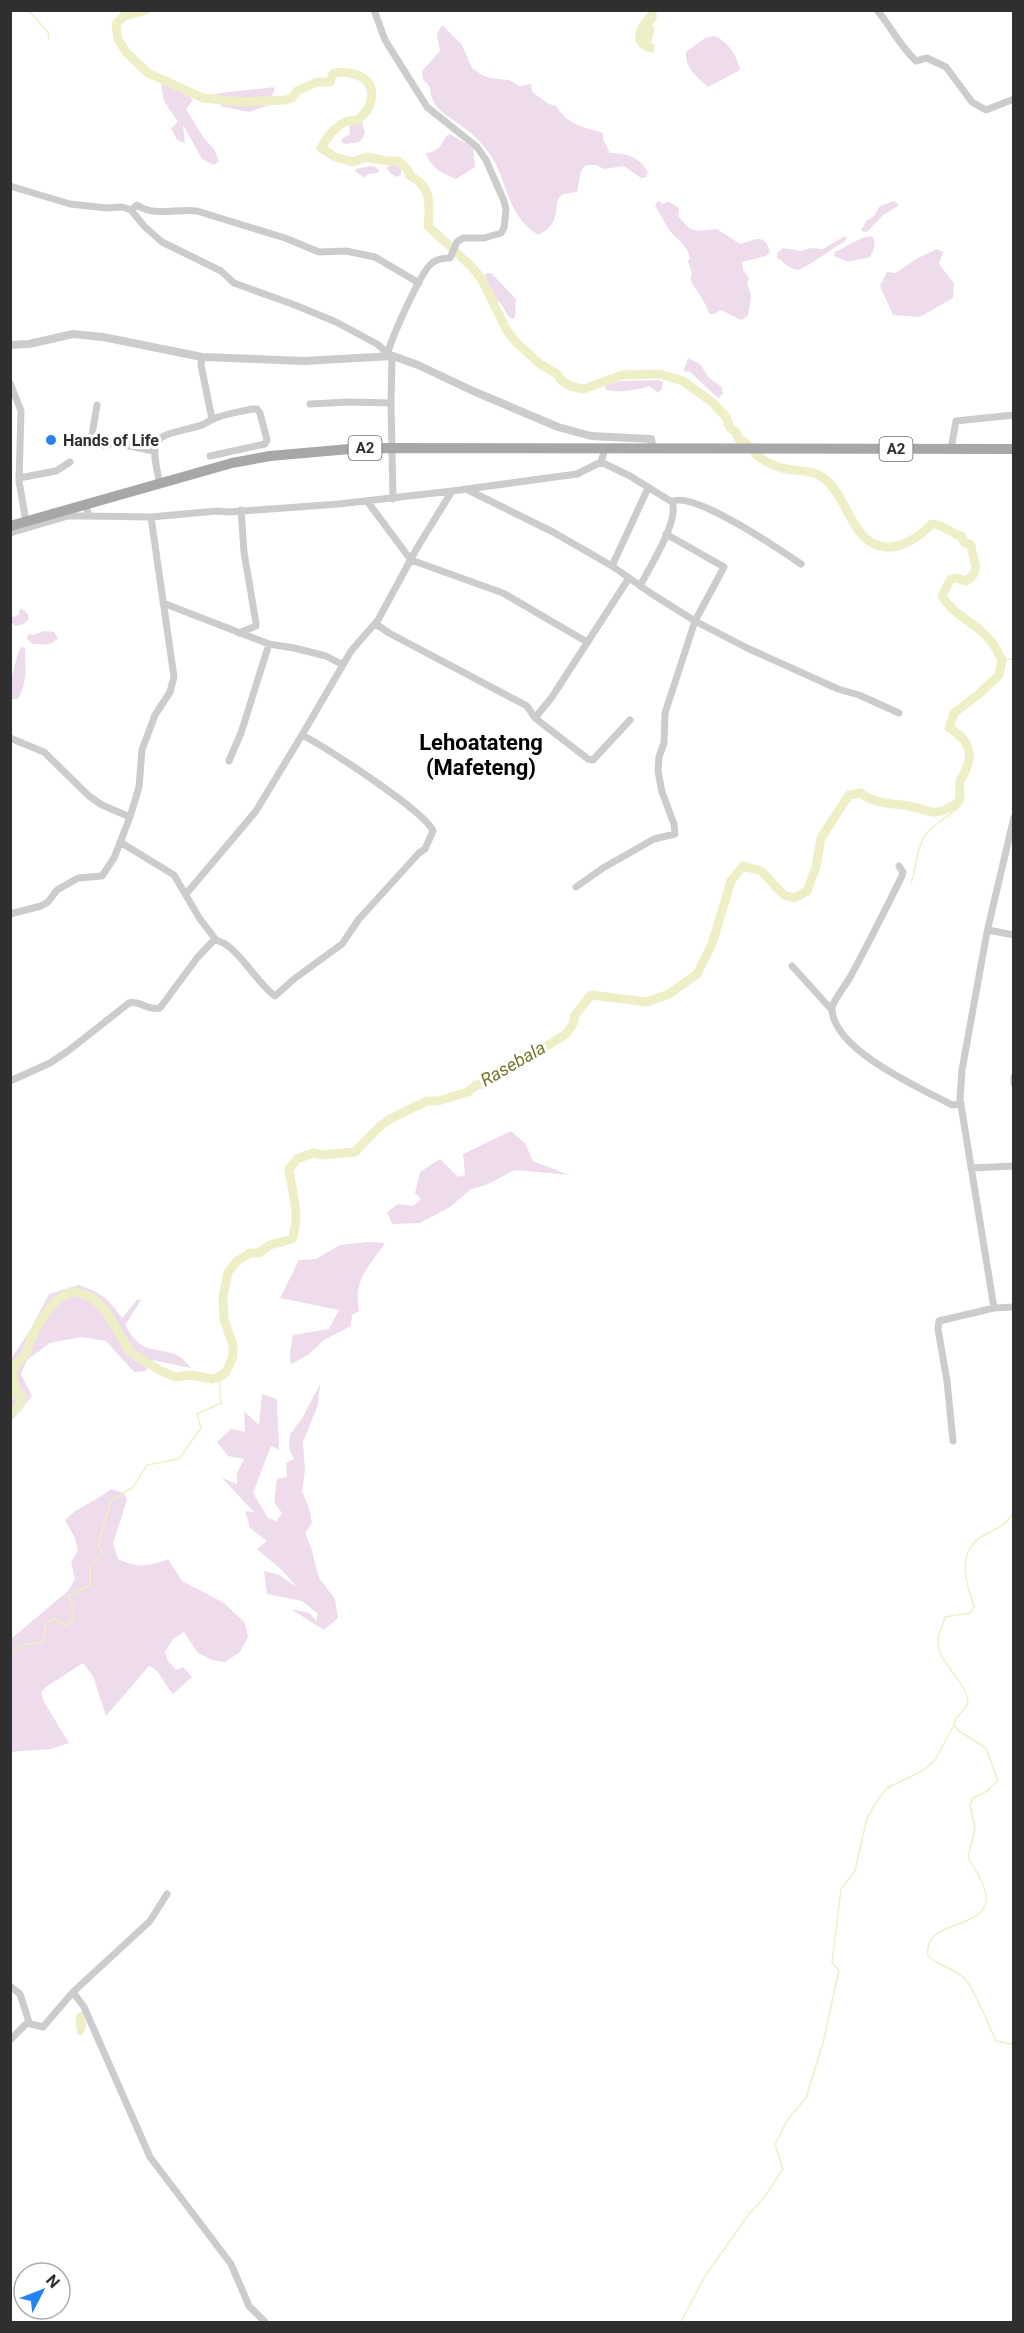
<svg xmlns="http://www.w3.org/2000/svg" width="1024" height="2333" viewBox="0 0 1024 2333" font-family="Roboto,sans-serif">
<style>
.green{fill:#eedcec}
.water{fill:#efefc7}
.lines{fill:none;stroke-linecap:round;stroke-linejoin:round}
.stream{stroke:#efefc7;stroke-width:1.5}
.river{stroke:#efefc7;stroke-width:9}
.minor{stroke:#ccc;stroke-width:7}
.tertiary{stroke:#ccc;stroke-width:8}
.primary{stroke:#a7a7a7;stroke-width:10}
.poi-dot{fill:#2482f4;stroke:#fff;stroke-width:2}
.labels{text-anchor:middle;stroke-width:6;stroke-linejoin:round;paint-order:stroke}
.shield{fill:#fff;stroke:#6d6d6d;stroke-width:1.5}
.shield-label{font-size:15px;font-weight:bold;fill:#2f2f2f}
.poi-label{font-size:16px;font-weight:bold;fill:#2f2f2f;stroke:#fff;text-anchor:start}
.water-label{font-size:18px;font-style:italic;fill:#76772d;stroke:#fff}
.district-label{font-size:22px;font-weight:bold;fill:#000;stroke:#fff}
</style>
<rect width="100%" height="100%" fill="#fff"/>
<path class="green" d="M 442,25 L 462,45 L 472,68 L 482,75 L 490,78 L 509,80 L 519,86 L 531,84 L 532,92 L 549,104 L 556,106 C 569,126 582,126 603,133 L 603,139 L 610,153 C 626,153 641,157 648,173 L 646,177 L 641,178 L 624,166 L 604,169 L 596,165 L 586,165 L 581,171 L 577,192 C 572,193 565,193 562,195 C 551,200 565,223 538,235 C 505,214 509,181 489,153 C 483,145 475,136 467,130 C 450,116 431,111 430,87 L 423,79 L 422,71 L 440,51 L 437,34 Z
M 714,36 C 727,40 738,57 740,70 L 708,87 C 697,77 685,68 686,52 L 705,38 Z
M 161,84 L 184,92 L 193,100 L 186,109 L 203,137 L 214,149 L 219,161 L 214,165 L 202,159 L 183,125 L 185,143 L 177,140 L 171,128 L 178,122 L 164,101 Z
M 273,87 L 275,90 L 271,97 L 273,104 L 249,112 L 220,106 L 223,98 L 209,96 C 215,92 259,90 273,87 Z
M 362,122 L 365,132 L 363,138 L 359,142 L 345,144 L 341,141 L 343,138 L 350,134 L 349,126 Z
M 450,134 L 473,148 L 475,167 L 456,179 C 444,175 429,166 426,153 C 438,152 441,146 446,136 Z
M 392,164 L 397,164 L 401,168 L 401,175 L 397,177 L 391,174 L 386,168 Z
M 371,166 L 376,167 L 379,170 L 378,173 L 368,174 L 365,178 L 356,172 L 355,169 Z
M 660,201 L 662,204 L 669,202 L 679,208 L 678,216 L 689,228 L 697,231 L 717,229 L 740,244 C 754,241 764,231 770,252 L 766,256 L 742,262 L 743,270 L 749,278 L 747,283 L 751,296 L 748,316 L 741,320 L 721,310 L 714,314 L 709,314 C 706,301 696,292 690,279 L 692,273 L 688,261 L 690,258 C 687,244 678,241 670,231 C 665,223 660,215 655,206 L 657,202 Z
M 894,201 L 899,205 L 882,216 L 867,232 L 861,231 L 866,221 L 874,216 L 880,206 Z
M 872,236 C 877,243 874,250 870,257 L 848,262 L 834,256 L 835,252 L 862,238 Z
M 843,237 L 847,237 L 845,241 C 836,246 802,271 797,270 C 790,269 782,261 777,257 L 777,253 L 783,248 L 800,251 L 811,248 L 823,249 Z
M 937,249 L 943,252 L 939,264 L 954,283 L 953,298 L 920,317 L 893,315 L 880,286 L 887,272 L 896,273 L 916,259 Z
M 486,273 L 491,273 L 516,299 L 515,317 L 512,319 L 508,316 L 502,305 L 492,295 L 485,275 Z
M 688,358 L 700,364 L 709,378 L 722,387 L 723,394 L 718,398 L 689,371 L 686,372 L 684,370 Z
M 659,380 L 663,382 L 661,391 L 657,392 L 649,386 C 639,390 615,394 605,389 L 606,385 L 621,381 Z
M 22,609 L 27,613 L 29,619 L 24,624 L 15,626 L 11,622 L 11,616 L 14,617 L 19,614 L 19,610 Z
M 44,631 L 54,632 L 58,638 C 50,647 44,644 33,644 L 27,639 L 28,634 L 33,635 Z
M 22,647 L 25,648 C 25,671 28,676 19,698 L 11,700 L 11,679 L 19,650 Z
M 511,1131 L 525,1143 L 533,1161 L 569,1175 L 515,1170 L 486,1185 L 471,1189 L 450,1207 L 420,1223 L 392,1224 L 387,1212 L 398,1204 L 413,1206 L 421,1199 L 415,1193 L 420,1172 L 440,1159 L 458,1177 L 465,1175 L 463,1154 Z
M 368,1242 L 385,1243 C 369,1267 353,1279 359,1311 L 352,1315 L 351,1326 L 324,1340 L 308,1355 L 291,1364 L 290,1351 L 293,1335 L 329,1329 L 339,1310 L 280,1298 L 299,1260 L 316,1259 L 340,1245 Z
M 79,1285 C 102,1293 108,1298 122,1318 L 137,1300 L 141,1300 L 125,1325 C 143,1356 150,1345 177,1355 C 182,1357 187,1364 191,1368 L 152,1360 L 146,1371 L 134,1372 L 106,1341 L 81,1337 L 50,1343 L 27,1360 L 21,1374 L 32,1396 L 14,1418 L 11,1419 L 11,1359 L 30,1330 L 49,1294 Z
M 320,1384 L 318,1405 L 303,1442 L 305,1470 L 302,1491 L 309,1508 L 312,1523 L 305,1533 L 311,1547 L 319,1578 L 335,1599 L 338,1618 L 324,1630 L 291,1609 L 310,1613 L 316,1621 L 318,1614 L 302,1601 L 267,1594 L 264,1571 L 279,1575 L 297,1587 L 283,1571 L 257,1549 L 267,1541 L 250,1528 L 245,1511 L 254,1512 L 222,1478 L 237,1484 L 237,1473 L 244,1459 L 228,1456 L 217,1442 L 231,1429 L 245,1432 L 244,1411 L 259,1425 L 262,1394 L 277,1399 L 279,1450 L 271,1446 L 253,1493 L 268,1518 L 277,1521 L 282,1513 L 274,1502 L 277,1479 L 287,1477 L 286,1463 L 294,1459 L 289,1448 L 290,1434 L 303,1417 Z
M 111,1489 L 124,1493 L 127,1500 L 113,1543 L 118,1559 C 136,1568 149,1567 168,1559 L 182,1581 L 224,1603 L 245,1623 L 248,1637 L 240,1652 L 225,1662 L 212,1660 L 198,1653 L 184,1632 L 173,1639 L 165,1652 L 168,1661 L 176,1670 L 183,1667 L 192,1677 L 173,1694 C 164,1685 162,1671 149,1666 L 106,1716 L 93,1676 L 83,1663 L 46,1687 L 41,1692 L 44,1702 L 69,1743 L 51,1749 L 11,1752 L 11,1639 L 68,1591 L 75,1579 L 71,1562 L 78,1550 L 75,1538 L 65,1520 C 77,1507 97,1501 111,1489 Z"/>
<path class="water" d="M 651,10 L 656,11 L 657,18 L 652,26 L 655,28 L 651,42 L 655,45 L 654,53 C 624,49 635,24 651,10 Z
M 81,2011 C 87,2018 88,2029 81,2036 L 77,2033 L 75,2019 L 77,2014 Z"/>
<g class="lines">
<path class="stream" d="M 28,10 L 48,32 L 49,39
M 1002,660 L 1014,659
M 911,883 C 917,867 916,848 926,834 C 931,827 948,816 956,810 L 956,804
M 1014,1512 C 1005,1527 995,1529 981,1537 C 956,1553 966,1584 974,1606 L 970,1613 L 945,1617 C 943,1625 938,1633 938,1640 C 936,1663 967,1679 968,1704 L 955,1720 L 954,1725 L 959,1731 L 986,1748 L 998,1781 L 987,1791 L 973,1798 L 970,1804 L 975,1829 L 968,1857 C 974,1869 984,1881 986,1895 C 990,1932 922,1917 928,1956 C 939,1966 953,1968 964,1978 C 974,1987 989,2026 996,2041 L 1010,2044 L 1014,2042
M 10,1655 L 22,1645 L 43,1642 L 46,1625 L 53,1618 L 65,1625 L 72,1621 L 74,1610 L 68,1596 L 90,1585 L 90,1567 L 103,1554 L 98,1544 L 111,1501 L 133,1487 L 147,1465 L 179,1459 L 201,1428 L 197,1414 L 221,1403 L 219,1377
M 681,2322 L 705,2276 L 749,2214 L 763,2199 L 783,2169 L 775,2144 L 788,2119 L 806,2098 L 823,2043 L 839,1970 L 832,1963 L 841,1889 L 855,1871 L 867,1818 L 877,1801 L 887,1788 L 924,1770 L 935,1760 L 954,1725"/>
<path class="river" d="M 10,1413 L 18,1408 L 22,1397 L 20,1393 L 16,1395 L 14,1393 L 15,1387 L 12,1369 L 27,1352 L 31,1338 L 43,1317 L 56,1301 L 70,1292 L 76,1292 L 93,1298 L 108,1314 L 130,1352 L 161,1371 L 175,1377 L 191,1375 L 212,1379 L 219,1377 L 226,1372 L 233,1356 L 233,1345 L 224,1320 L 223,1297 L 228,1272 L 237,1261 L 250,1253 L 259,1253 L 270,1245 L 292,1239 C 301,1215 292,1193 289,1169 L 297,1159 L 313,1153 L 322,1155 L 355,1152 L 379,1127 L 390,1119 L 427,1101 L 438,1101 L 468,1092 L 476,1085 L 483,1084 L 495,1072 L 522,1056 L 545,1047 L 566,1034 L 573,1024 L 575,1015 L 591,995 L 647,1002 L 669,994 L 697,974 L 712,944 L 731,881 L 743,866 L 761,871 L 784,895 L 794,898 L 807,891 L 816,867 L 821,838 L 849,795 L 860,793 C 876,804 890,803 909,806 C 927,809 930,817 949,808 C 950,807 955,805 957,804 C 963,796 958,790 960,782 C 961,778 965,773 966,769 C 975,751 965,737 949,728 L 954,713 L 979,694 L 999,675 L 1002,660 C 998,653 994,644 989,639 C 974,621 955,617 942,596 L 950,580 L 957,578 L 966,581 C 983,571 972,559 971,545 L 964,542 L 961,536 C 950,533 943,524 932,524 C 920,536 902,549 885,547 C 848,542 849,492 819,475 C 810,470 790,471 779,467 C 773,465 764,461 759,457 C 751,450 749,443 739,439 L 735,431 L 730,428 L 726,417 L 712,402 L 683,381 L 660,374 L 623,375 L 583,389 L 570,386 L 561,380 L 557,374 L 540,364 L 517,343 L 507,331 L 482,280 L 473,268 L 428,226 C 430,205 432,186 410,176 L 408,170 L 398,161 L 387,161 L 367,157 L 353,162 L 335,157 L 321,148 C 326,138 337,124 348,121 C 353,120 357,122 361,117 C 375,104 377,82 357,75 C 349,72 341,71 333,74 L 330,82 L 317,82 L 297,91 L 292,98 L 285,100 L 243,102 L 203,98 L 148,73 L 126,52 L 118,39 L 116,24 L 124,16 L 146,10"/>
<path class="minor" d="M 374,10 L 385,40 L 427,107 L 477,147 L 486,160 L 504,201 L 506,210 L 504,228 L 501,233 L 484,238 L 463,238 L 457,242 L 450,258 C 443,258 437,259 432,263 C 421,271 391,339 388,353
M 877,10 C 891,27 900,46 916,61 L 927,58 L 946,67 L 972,102 L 986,110 L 1014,99
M 10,186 L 70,204 L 107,208 L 122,207 L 131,210 L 144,226 L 162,242 L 221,271 L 234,283 L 295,305 L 336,322 L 377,344 L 392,357 L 391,403 L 393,499
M 131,210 L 137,205 C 153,217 178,208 197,211 L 285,238 L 319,252 L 346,251 L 375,257 L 419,283
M 202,357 L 201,365 L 212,419
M 10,383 L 21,411 L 19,481 L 26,522
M 310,404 L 348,402 L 391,403
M 97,405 L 92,435 L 95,443 L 104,446 L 114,443 L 154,451
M 951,449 L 956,421 L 1014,415
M 601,462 L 630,476 L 672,502 C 680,520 649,568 640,586
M 19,478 L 56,471 L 70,462
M 160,483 C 147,433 157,437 199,426 C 204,425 207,422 211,420 C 223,414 239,412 252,409 L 257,409 L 260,413 L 267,440 L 265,444 L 210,456
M 468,490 L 553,532 L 612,566 L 652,594 L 695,621 L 747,648 L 838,689 L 859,695 L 899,713
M 367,501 L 411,560 L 503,593 L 587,642
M 672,502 C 691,489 782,551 801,564
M 85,504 L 89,516 L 151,517 L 217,511 L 229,512 L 339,504 L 452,491
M 10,533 L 68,516 L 89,516
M 612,566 L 648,488
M 163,603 L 269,644 L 294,648 L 326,656 L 343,665
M 376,624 L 389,633 L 527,706 L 535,718 L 588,759 L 593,760 L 630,720
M 239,633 L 256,626 L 256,623 L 244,552 L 241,510
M 535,718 L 552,697 L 629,578
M 10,738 L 44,752 L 89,796 L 102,805 L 130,817
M 229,761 L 241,733 L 269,644
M 120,842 L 174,875 L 200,919 L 216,940
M 899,866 L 903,872 L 902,876 C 885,910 868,945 849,979 C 845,986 831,1003 832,1010 C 835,1051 920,1088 952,1105 L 961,1104
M 576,887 L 603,868 L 654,839 L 675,834 L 674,824 L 662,792 L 658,771 L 659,757 L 664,743 L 665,713 L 695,621 L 724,567 L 666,534
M 186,894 L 256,811 L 302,735
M 10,914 L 41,906 L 48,902 L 57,890 L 78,878 L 102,876 L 114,858 L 130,817 L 139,787 L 142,750 L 155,715 L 170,692 L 174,677 L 151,517
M 988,930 L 1014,935
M 792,966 L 831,1009
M 1014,1077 L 1014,1083
M 10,1081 L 50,1063 L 68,1051 L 129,1003 C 140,1000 148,1011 160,1008 L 197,958 L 214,940 C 235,941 256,983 275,996 L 294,979 L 342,944 L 359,919 L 419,853 L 425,849 L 433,831 C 425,811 325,747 302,735 L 351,651 L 378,620 L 417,548 L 452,491 L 577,474 L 601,462 L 605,449
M 971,1168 L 1014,1166
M 994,1308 L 960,1099 L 962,1070 L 987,932 L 1014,817
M 953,1441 L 947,1381 L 938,1329 L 939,1321 L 994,1308 L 1014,1307
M 10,1986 L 20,1994 L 29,2022
M 73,1992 L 84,2007 L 150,2157 L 231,2264 L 249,2306 L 265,2322
M 10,2040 L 27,2023 L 43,2027 L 73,1992 L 150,1921 L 167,1894"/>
<path class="tertiary" d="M 10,345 L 29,344 L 73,334 L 103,337 L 202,357 L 304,361 L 393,356 L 418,365 L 473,391 L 558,427 L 591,436 L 651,439 L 653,449"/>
<path class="primary" d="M 10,526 L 232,463 L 270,456 L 361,448 L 1014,449"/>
</g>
<circle class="poi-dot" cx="51" cy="440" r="6"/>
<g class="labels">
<g class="shield">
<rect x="348.5" y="436" width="33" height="24" rx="4.5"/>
<rect x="879.5" y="437" width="33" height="24" rx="4.5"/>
</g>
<g class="shield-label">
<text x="365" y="453">A2</text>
<text x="896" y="454">A2</text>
</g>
<g class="poi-label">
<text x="63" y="446">Hands of Life</text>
</g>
<g class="water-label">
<text transform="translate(513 1064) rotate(-30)" y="6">Rasebala</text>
</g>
<g class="district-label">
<text x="481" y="750">Lehoatateng<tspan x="481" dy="25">(Mafeteng)</tspan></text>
</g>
</g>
<rect width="1024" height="2333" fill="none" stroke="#2f2f2f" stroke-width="24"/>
<g transform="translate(42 2291) rotate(48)"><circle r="28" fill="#ffffff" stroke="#acacac" stroke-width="1.5"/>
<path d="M0-4.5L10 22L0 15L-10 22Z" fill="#2482f4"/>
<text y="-9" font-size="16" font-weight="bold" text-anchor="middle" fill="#2f2f2f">N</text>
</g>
</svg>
